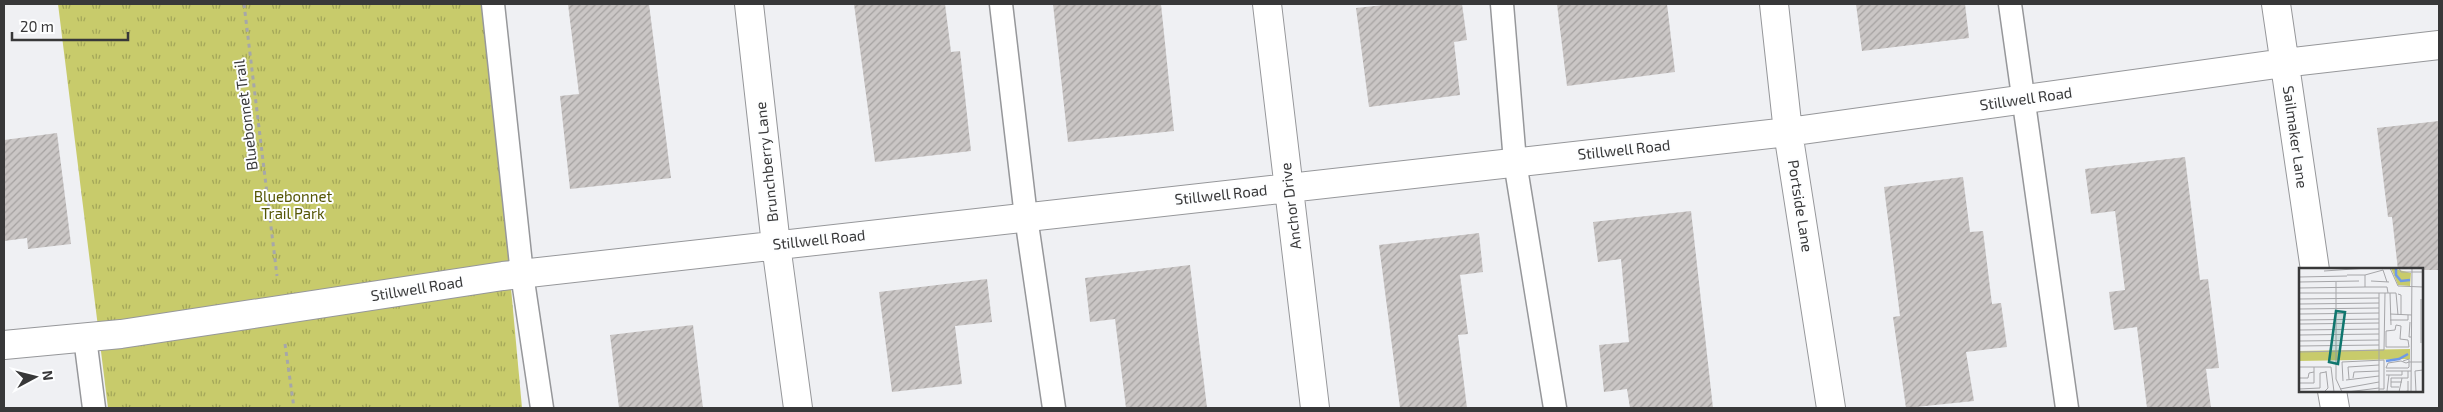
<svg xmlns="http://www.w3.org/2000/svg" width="2443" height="412" viewBox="0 0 2443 412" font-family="'Exo 2',sans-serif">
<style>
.grass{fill:url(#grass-tufts)}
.building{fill:url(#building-hatch)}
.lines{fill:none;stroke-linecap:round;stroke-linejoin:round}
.lane-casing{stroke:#96979a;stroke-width:25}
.street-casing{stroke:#96979a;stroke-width:30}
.path{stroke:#a6a7a9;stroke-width:3;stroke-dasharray:4 4;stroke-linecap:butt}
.lane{stroke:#fff;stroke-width:22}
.street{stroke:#fff;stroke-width:28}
.labels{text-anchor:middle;stroke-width:4;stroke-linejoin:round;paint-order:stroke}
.street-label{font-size:15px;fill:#383839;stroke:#fdfeff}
.park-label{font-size:15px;fill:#555605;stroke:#fdfeff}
.inset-river{fill:none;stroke:#6e99e8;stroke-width:2.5}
.inset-road{fill:none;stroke:#a6a6a9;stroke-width:1}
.view{fill:#0f766e;fill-opacity:0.15;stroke:#0f766e;stroke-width:2.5}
.inset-edge{fill:none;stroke:#383839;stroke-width:2.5}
</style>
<defs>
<pattern id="grass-tufts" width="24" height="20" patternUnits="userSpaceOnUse" patternTransform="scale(1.25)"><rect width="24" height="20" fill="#c8cb6b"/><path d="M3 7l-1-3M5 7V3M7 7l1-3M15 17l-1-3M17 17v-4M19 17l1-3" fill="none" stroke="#a3a659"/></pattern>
<pattern id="building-hatch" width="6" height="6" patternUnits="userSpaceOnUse" patternTransform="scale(1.25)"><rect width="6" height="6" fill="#cac6c5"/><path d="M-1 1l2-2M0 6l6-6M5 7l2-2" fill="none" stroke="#a5a2a1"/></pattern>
</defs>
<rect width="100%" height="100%" fill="#eff0f3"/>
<path class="grass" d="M 58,4 L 485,4 L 522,408 L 108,408 Z"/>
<path class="building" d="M 568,4 L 649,4 L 671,178 L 570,189 L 560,96 L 579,94 Z
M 854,4 L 945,4 L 951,52 L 960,51 L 971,151 L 875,162 Z
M 1053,4 L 1161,4 L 1174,131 L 1068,142 Z
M 1393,4 L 1462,4 L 1467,40 L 1454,42 L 1460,95 L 1369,107 L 1356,8 Z
M 1557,4 L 1667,4 L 1675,72 L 1567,86 Z
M 1856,4 L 1965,4 L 1969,38 L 1862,51 Z
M 2439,121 L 2439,270 L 2398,270 L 2392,217 L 2388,217 L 2377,128 Z
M 57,133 L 71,244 L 28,249 L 27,238 L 4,241 L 4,140 Z
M 2185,157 L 2200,280 L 2208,279 L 2219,368 L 2206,369 L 2211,408 L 2147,408 L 2137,327 L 2114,330 L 2109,292 L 2125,290 L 2115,211 L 2091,214 L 2085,169 Z
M 1963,177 L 1970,232 L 1983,231 L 1992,304 L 2001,303 L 2007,347 L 1966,352 L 1974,401 L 1906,408 L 1893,317 L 1900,316 L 1884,187 Z
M 1691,211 L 1713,408 L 1630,408 L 1627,389 L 1604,392 L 1599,345 L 1629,342 L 1621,259 L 1598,262 L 1593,222 Z
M 1479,233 L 1483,272 L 1460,275 L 1468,334 L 1458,335 L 1467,408 L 1400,408 L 1379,245 Z
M 1190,265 L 1207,408 L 1126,408 L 1115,319 L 1090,322 L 1085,278 Z
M 987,279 L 992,322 L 955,326 L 962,384 L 892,392 L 879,292 Z
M 693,325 L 703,408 L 619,408 L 610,335 Z"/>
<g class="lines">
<defs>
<path id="lane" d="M 493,4 L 522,274 L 542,408
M 1001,4 L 1026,217 L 1054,408
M 1502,4 L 1515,162 L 1555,408
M 2010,4 L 2067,408
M 85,338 L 94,408"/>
<path id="street" d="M 749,4 L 776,245 L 798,408
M 1267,4 L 1315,408
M 1774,4 L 1788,132 L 1831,408
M 2276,4 L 2315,270
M 4,345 L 121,334 L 503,276 L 1788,132 L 2284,63 L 2439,45
M 2332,391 L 2335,408"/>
</defs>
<use href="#lane" class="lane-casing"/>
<use href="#street" class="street-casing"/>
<path class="path" d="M 244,4 L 277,276
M 285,344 L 294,408"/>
<use href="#lane" class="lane"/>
<use href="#street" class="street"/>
</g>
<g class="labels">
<g class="street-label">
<text transform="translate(2026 99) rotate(-8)" y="5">Stillwell Road</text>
<text transform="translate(246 115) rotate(-97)" y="5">Bluebonnet Trail</text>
<text transform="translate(2295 137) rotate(82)" y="5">Sailmaker Lane</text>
<text transform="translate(1624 150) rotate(-6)" y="5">Stillwell Road</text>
<text transform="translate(767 162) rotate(-96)" y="5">Brunchberry Lane</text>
<text transform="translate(1221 195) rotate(-6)" y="5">Stillwell Road</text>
<text transform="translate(1291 206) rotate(-97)" y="5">Anchor Drive</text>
<text transform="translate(1800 206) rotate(81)" y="5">Portside Lane</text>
<text transform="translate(819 240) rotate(-6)" y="5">Stillwell Road</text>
<text transform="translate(417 289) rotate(-9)" y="5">Stillwell Road</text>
</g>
<g class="park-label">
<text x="293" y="202">Bluebonnet<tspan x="293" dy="17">Trail Park</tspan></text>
</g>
</g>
<g transform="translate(2299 268)">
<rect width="124" height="124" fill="#eff0f3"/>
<path d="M 92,0 L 112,5 L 111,18 L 99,17 ZM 111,81 L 111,91 L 0,93 L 0,83 Z" fill="#c8cb6b"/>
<path class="inset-river" d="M 97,0 L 97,7 L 102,13 L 111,12M 87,93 L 100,91 L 109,86"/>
<path class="inset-road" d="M 91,0 L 99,18 L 124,19M 100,0 L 102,4 L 124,4M 25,3 L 69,0M 66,7 L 84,2 L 88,14M 0,9 L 48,8M 72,13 L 90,14M 0,14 L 60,13M 37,14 L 37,111 L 43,124M 66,19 L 88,19 L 89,25M 0,20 L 66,19 L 66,7 L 48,7M 0,25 L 97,25 L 99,47M 91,25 L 92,57M 99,26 L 102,27 L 102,47M 0,31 L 80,30M 0,36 L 80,35M 0,41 L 80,40M 0,46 L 80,45M 91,46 L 113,47M 0,52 L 80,51M 91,52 L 109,52 L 109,47M 111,54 L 110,69 L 112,69M 0,56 L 80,55M 97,57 L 102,58 L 101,71 L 109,72 L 110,79 L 87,79 L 87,63 L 96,62 ZM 0,62 L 80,61M 0,67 L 80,66M 0,73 L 80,72M 122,75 L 122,31M 0,78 L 80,77M 0,84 L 85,82 L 86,25M 104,93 L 110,91 L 110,99 L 109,100 L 87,100 L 89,95 L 102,93 L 107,95 L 110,94 L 124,94M 0,99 L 32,99 L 35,124M 87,103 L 112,103M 87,107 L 90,107 L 88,123M 90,107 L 103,107 L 103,103M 0,110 L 9,110 L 10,105 L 15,104M 54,110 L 55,104 L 80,103M 50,111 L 49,99 L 80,97M 47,112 L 80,108M 44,113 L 43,94 L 85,92 L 85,121 L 80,121M 92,114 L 92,110 L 103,110M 0,115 L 15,115 L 15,99M 100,119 L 92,119 L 92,114 L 103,114M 0,121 L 21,120 L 21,105 L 27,104M 41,121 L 80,114M 25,124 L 29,120 L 27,103M 48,124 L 80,120M 80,124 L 80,25M 100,124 L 103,110 L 109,110 L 109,103M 104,124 L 109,123 L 109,113M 112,124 L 113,0M 117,124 L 116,103 L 124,102"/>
<path class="view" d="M 37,43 L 46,44 L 39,96 L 30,94 Z"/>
<rect width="124" height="124" class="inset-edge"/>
</g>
<rect width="2443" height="412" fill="none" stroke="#383839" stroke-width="10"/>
<g transform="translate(35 377) rotate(83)" stroke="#fdfeff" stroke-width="4" paint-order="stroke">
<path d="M0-4L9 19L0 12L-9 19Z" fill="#383839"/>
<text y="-8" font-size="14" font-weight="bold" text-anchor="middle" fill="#383839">N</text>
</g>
<path d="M12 32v8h116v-8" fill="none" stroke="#383839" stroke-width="2.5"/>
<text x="20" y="32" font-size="15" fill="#383839" stroke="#fdfeff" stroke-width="4" paint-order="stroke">20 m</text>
</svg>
